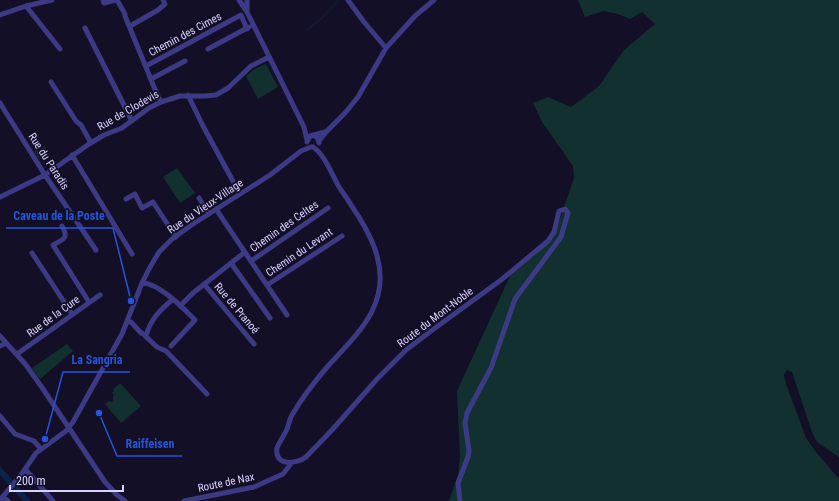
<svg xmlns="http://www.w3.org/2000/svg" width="839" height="501" viewBox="0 0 839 501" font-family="'Roboto Condensed',sans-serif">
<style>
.green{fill:#12302f}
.water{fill:#0c2248}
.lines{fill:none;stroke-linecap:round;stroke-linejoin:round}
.stream{stroke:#0c2248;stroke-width:1}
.minor{stroke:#3d3a85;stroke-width:5}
.labels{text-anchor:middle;stroke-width:3.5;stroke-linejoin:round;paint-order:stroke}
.street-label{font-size:11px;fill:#d9d4ff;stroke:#130f26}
.leader{fill:none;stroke:#2655da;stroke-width:1.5}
.callout-dot{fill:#2655da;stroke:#130f26;stroke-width:1.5}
.callout-label{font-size:12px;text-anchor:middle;font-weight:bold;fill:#2655da;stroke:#130f26;stroke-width:3.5;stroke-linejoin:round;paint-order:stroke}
</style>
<rect width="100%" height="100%" fill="#130f26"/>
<path class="green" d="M 578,0 L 839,0 L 839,457 L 817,442 L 812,432 L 792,372 L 788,370 L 786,371 L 784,375 L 786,384 L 806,438 L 816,452 L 839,479 L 839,501 L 449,501 L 458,475 L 460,456 L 457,391 L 510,276 L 553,239 L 574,178 L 573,166 L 542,122 L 533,103 L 548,97 L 571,107 L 599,86 L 624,50 L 655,24 L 642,12 L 630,19 L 618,14 L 603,11 L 585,17 Z
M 266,64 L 278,87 L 258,99 L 246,76 L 256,68 Z
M 45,146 L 50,156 L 45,155 L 39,159 L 34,151 Z
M 177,168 L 195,193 L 180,203 L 163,177 Z
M 67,344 L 73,351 L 40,379 L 32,368 Z
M 120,383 L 141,406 L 121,423 L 105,404 L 109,401 L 112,402 L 113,400 L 113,396 L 114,395 L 112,393 L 114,391 L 113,389 Z"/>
<path class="water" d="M 0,466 L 31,501 L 23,501 L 0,475 Z"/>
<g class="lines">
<path class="stream" d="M 308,29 L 321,19 L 339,0"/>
<path class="minor" d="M 103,0 L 104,3 L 116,0
M 117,0 L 125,14
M 239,0 L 247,12 L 304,127 L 307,140
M 348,0 L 364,22 L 386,48
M 26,6 L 60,49
M 247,11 L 247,0
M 0,15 L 26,6 L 52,0
M 125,16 L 154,87 L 161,102
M 132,25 L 158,10 L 165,4 L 163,0
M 85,28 L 132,121
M 208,49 L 249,27
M 146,66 L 241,15 L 247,29
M 151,79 L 185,61
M 51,82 L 76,121 L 81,125 L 91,143
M 188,95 L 203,126 L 240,194
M 0,103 L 45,175 L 96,250
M 315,136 L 318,139 L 319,143
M 319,141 L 326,132 L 345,113 L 358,97 L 386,48 L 415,16 L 434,0
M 307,142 L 310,136 L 325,132
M 313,147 C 325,155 331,173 338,185 C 342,192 347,198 351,205 C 362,221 372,237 377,256 C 391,305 357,334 328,366 C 315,381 302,398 292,415 C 289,420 289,425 287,429 C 284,436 279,442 277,448 C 274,467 297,464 306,457 L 332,430 L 378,378 L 406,350 L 431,331 L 501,280 L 548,241 L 554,232 L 559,211 L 565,209 L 568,213 L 561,237 L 515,299 L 491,368 L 467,413 L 465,423 L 469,451 L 468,457 L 458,483 L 460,501
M 72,155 L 132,254
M 0,197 L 45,175 L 89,144 L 104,135 L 122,128 L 149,108 L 161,102 L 180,96 L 205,96 L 216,95 L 228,88 L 251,66 L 269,57
M 199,198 L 209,214
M 126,199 L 135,194 L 142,208 L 153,202 L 176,237
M 216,209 L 287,315
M 62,226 C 69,238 64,239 53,245 L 89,302
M 32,253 L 72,314
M 251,261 L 328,208
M 231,263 L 270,318
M 142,283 C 159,283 183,308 195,320 L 171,346
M 204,284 L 254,344
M 267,285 L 342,236
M 180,306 L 193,293 L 245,252
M 127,321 L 131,322 L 141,333
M 142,333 L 157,347 L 166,351 L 207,394
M 0,336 L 26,365 L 41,386 L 105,482 L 117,495 L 125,501
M 146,336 C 150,320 160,310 172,300
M 0,346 L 6,343
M 17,354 L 100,295
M 0,416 L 15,434 L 34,441 L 41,449
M 25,469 L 53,501
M 3,497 L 8,501
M 0,500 L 21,475 L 36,453 L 66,431 L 73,422 L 122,334 L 142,283 L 149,269 L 159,252 L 172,239 L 193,224 L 270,175 L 301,151 L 311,147
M 184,501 L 254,487 L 283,474 L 290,465"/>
</g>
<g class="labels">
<g class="street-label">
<text transform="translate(185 34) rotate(-28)" y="4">Chemin des Cimes</text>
<text transform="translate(128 110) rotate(-30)" y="4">Rue de Clodevis</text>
<text transform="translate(49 161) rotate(57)" y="4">Rue du Paradis</text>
<text transform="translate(205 206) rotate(-34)" y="4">Rue du Vieux-Village</text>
<text transform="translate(284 226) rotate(-35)" y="4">Chemin des Celtes</text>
<text transform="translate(299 252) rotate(-34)" y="4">Chemin du Levant</text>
<text transform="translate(237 308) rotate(50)" y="4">Rue de Pranoé</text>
<text transform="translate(53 316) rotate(-36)" y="4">Rue de la Cure</text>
<text transform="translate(435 317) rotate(-37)" y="4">Route du Mont-Noble</text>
<text transform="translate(226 482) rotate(-12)" y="4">Route de Nax</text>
</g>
</g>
<path class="leader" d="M131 301L113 228H6M45 439L63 372H130M99 413L117 456H182"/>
<g class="callout-dot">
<circle cx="131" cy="301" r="4"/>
<circle cx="45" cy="439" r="4"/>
<circle cx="99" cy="413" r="4"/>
</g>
<g class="callout-label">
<text x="59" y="220">Caveau de la Poste</text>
<text x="97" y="364">La Sangria</text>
<text x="150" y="448">Raiffeisen</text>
</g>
<path d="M10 485v6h113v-6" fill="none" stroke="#d9d4ff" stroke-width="2"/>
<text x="16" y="485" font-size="12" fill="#d9d4ff" stroke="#130f26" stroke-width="3" paint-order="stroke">200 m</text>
</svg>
